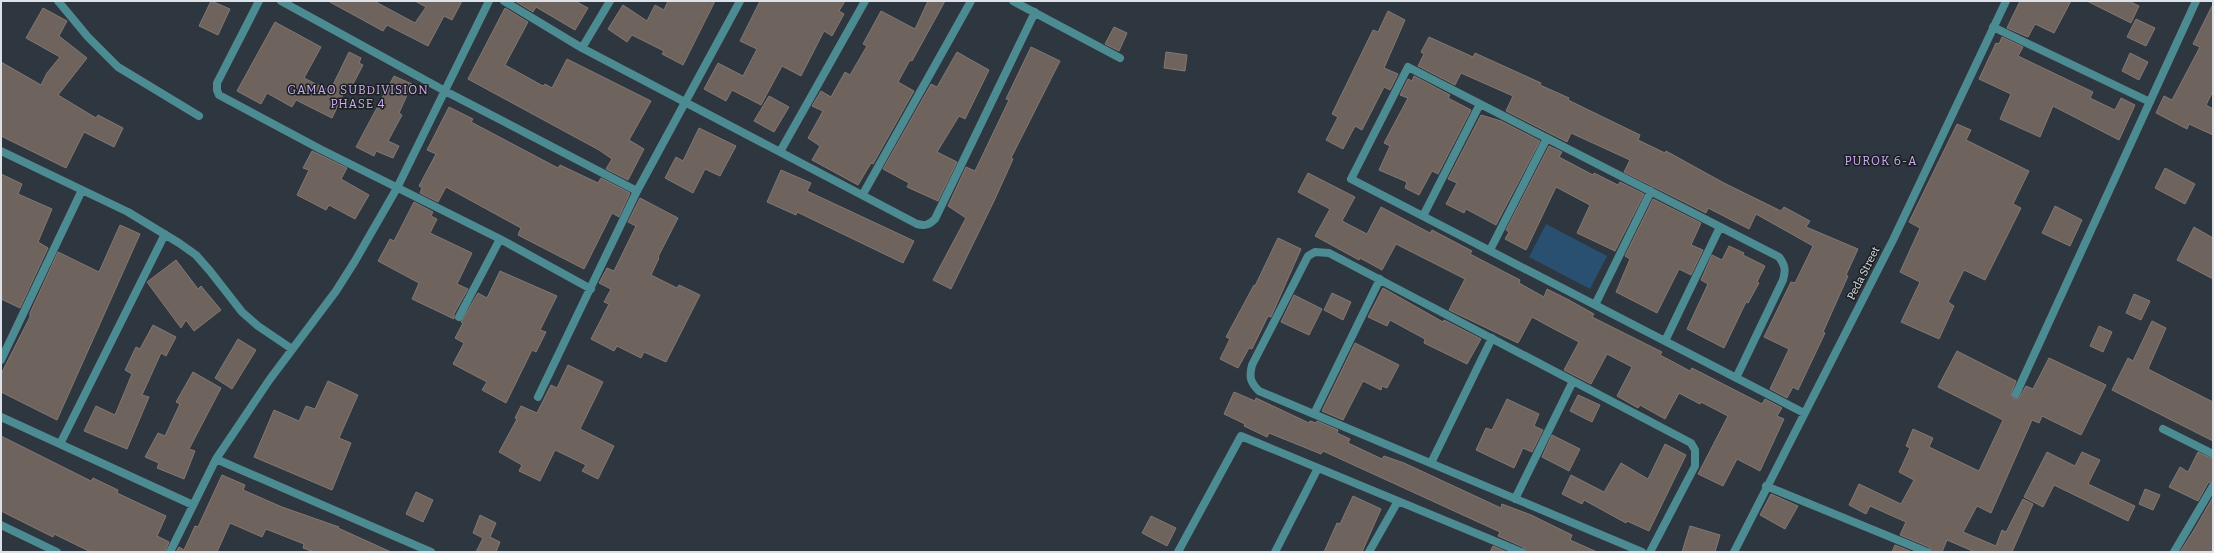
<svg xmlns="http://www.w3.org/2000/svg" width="2214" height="553" viewBox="0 0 2214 553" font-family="Bitter,serif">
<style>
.green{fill:#294f71}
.building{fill:#6f635d;stroke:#847771}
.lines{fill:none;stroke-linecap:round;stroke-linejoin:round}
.minor{stroke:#4d8b93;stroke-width:8}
.labels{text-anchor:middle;stroke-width:3;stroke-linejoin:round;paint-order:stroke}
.street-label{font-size:11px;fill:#dce2e7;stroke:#1a1e21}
.neighbourhood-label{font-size:12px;letter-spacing:1px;fill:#cfadf0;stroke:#1a1e21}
</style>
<rect width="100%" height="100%" fill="#2e373f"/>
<path class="green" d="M 1546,224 L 1607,256 L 1590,289 L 1529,257 Z"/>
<path class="building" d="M 211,1 L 230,9 L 218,35 L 199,26 Z
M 328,1 L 374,1 L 415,23 L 426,7 L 415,1 L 462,1 L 452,20 L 444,16 L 428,46 L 387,25 L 383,31 Z
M 515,1 L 575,1 L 588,8 L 575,30 L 536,7 L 533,12 Z
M 668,1 L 715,1 L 683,65 L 662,54 L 664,51 L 632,35 L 627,42 L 608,29 L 623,5 L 647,21 L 655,5 L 664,10 Z
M 760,1 L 845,1 L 839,11 L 844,14 L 832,36 L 824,31 L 801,76 L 782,66 L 761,105 L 732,90 L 726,101 L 704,89 L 718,63 L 743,76 L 757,49 L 740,41 Z
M 928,1 L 945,1 L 912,61 L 910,60 L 898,82 L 914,91 L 873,164 L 871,163 L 858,185 L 812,160 L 820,146 L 808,138 L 823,111 L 812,106 L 821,91 L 831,97 L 845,72 L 850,75 L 867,46 L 863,44 L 881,11 L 915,29 Z
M 2020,1 L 2071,1 L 2054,33 L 2035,24 L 2028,37 L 2007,28 Z
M 2087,1 L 2129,1 L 2139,6 L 2131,23 Z
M 2213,4 L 2213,91 L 2206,105 L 2213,109 L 2213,135 L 2189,124 L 2187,129 L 2156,113 L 2164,96 L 2172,100 L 2200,47 L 2193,44 Z
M 43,8 L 67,21 L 59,36 L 87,58 L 58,95 L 96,118 L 98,115 L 123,128 L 114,147 L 84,132 L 66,168 L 1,136 L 1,62 L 41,85 L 47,73 L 60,57 L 26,38 Z
M 505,8 L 528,22 L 505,65 L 543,86 L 545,84 L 552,88 L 567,59 L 651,101 L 629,140 L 644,149 L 628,180 L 606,169 L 612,159 L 599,150 L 468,79 Z
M 1388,11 L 1405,20 L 1384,68 L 1398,74 L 1390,90 L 1384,87 L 1362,130 L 1355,126 L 1343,149 L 1326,140 L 1338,117 L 1332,114 L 1373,30 L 1378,32 Z
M 2136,19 L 2155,28 L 2146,46 L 2127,37 Z
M 275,22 L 321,47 L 304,78 L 330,91 L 349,52 L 361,58 L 359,63 L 363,65 L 352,86 L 348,84 L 332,118 L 296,100 L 292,107 L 267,93 L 261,104 L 237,91 Z
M 1114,27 L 1127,33 L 1119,51 L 1105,44 Z
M 1429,37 L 1473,57 L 1475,53 L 1541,83 L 1540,85 L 1569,98 L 1568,100 L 1640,135 L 1638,140 L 1665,153 L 1666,151 L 1724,183 L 1781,211 L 1784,207 L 1810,221 L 1806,227 L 1858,249 L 1846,275 L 1848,276 L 1823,332 L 1825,333 L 1798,390 L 1793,387 L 1787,398 L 1770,389 L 1789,349 L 1764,337 L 1791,282 L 1795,283 L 1813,246 L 1756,214 L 1749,229 L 1708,208 L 1706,213 L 1624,172 L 1630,160 L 1571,133 L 1567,142 L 1506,111 L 1513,96 L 1461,73 L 1455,85 L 1418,66 L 1424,54 L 1421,52 Z
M 2002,37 L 2023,47 L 2018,56 L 2093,92 L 2090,98 L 2115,110 L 2121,98 L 2135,105 L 2119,140 L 2053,106 L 2040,137 L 2000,119 L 2011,94 L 1979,79 L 1996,43 L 1999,44 Z
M 1031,47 L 1060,61 L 1011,158 L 1013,159 L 994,201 L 951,289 L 933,280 L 966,218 L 948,206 L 966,167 L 975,171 L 1009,100 L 1006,99 Z
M 957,52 L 989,70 L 965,119 L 959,116 L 937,152 L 957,162 L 938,201 L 907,187 L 909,183 L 883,169 L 931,84 L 937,87 Z
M 1166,52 L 1187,55 L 1185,71 L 1164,68 Z
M 2130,53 L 2148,62 L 2139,80 L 2122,71 Z
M 394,76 L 412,84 L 399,113 L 402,115 L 388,141 L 399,146 L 393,158 L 376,151 L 374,156 L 356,147 Z
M 1414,76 L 1450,95 L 1448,98 L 1471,110 L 1438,174 L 1432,171 L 1419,195 L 1405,188 L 1407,182 L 1379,170 L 1390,146 L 1384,143 L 1408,98 L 1400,95 L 1408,79 L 1412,81 Z
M 769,96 L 789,107 L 774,132 L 754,121 Z
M 449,107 L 473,119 L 471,122 L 558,168 L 560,165 L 598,183 L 601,178 L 630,193 L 619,217 L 612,213 L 584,269 L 518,235 L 521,228 L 446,187 L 438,202 L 420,193 L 422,188 L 419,186 L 436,154 L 427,150 Z
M 1481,115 L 1501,121 L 1540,141 L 1496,225 L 1466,209 L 1464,213 L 1446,204 L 1457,183 L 1448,179 Z
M 1957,124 L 1971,130 L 1966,140 L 2029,171 L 2013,204 L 2021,208 L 1985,280 L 1964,270 L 1948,302 L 1954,306 L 1939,339 L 1901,322 L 1920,282 L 1900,272 L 1920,228 L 1909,222 Z
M 699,128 L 736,146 L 720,176 L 705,169 L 693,193 L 665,178 L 676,157 L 683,161 Z
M 1549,146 L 1562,152 L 1559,157 L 1593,175 L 1594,173 L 1618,185 L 1620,182 L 1644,194 L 1615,251 L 1577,233 L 1590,205 L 1556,187 L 1526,250 L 1505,239 L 1509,232 L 1506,230 Z
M 312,151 L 347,168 L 341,179 L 369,195 L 355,219 L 329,205 L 326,210 L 297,195 L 309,170 L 303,168 Z
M 2165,168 L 2195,184 L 2185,204 L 2155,188 Z
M 781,170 L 811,183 L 807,191 L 914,241 L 903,263 L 797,212 L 796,215 L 767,202 Z
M 1308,173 L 1355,197 L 1342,221 L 1367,234 L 1381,207 L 1430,233 L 1432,230 L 1472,251 L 1470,254 L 1520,280 L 1519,283 L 1544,297 L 1547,289 L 1569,300 L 1594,314 L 1592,317 L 1662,352 L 1660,355 L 1690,371 L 1692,368 L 1762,404 L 1765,399 L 1782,408 L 1777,416 L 1784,419 L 1760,471 L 1737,459 L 1723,486 L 1698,474 L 1728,416 L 1701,402 L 1700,404 L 1679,393 L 1665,419 L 1640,405 L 1638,408 L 1617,396 L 1632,367 L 1607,354 L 1591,384 L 1564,370 L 1579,342 L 1554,329 L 1532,317 L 1518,343 L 1449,310 L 1465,279 L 1396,244 L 1382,270 L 1360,258 L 1359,260 L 1315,236 L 1330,209 L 1298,192 Z
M 1,174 L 22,184 L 18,194 L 52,209 L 38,242 L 48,248 L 20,308 L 1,299 Z
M 640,198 L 678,218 L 658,257 L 659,258 L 651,275 L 677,288 L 679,285 L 700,295 L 666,362 L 644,352 L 641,358 L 617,346 L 614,351 L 591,339 L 609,304 L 604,302 L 611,289 L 599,283 L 607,268 L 614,271 L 636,226 L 628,222 Z
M 1653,199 L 1701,223 L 1691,245 L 1703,250 L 1691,275 L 1679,269 L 1657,313 L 1616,292 L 1630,259 L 1625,256 Z
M 414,202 L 433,212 L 431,216 L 437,219 L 430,233 L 472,253 L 457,284 L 468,289 L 454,314 L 454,319 L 412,299 L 419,283 L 378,261 L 390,239 L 394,241 Z
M 2055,206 L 2082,220 L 2070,246 L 2042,233 Z
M 120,225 L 140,234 L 57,420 L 1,392 L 1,374 L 30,317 L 30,313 L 58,252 L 99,272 Z
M 2194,227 L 2213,238 L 2213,279 L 2177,260 Z
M 1278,238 L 1301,249 L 1271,317 L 1268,316 L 1252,349 L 1249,348 L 1238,368 L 1220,359 L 1230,339 L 1226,337 L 1254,285 L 1255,286 Z
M 1729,246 L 1744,253 L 1743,255 L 1765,266 L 1757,282 L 1759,283 L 1748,303 L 1746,302 L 1724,348 L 1687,329 L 1708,284 L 1701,280 L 1712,255 L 1722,260 Z
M 176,260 L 198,289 L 201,286 L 221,310 L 194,331 L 186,320 L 181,328 L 147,282 Z
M 500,271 L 557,296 L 540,330 L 546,332 L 536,352 L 532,350 L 506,403 L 482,390 L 487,382 L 453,364 L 464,343 L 455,338 L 463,323 L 461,322 L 478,293 L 487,298 Z
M 1383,288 L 1443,322 L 1444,320 L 1481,339 L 1467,364 L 1424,343 L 1425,339 L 1390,320 L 1387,326 L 1368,317 Z
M 1332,293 L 1351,302 L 1343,320 L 1324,310 Z
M 2134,294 L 2150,301 L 2141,320 L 2126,313 Z
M 1294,295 L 1322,309 L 1309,335 L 1281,322 Z
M 2152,321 L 2166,328 L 2148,369 L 2213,402 L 2213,441 L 2112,390 L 2128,358 L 2133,361 Z
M 153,325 L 176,337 L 166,356 L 161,353 L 142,395 L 149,397 L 127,449 L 84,431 L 96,406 L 115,415 L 132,374 L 125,370 L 136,347 L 140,349 Z
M 2099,326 L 2112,332 L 2103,352 L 2090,346 Z
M 238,339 L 256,350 L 232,389 L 215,378 Z
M 1355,343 L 1399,365 L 1387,388 L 1382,386 L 1381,390 L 1363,381 L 1343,420 L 1322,411 Z
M 1957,351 L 2016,381 L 2011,394 L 2014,399 L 2019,398 L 2026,386 L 2033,389 L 2049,358 L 2106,385 L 2081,435 L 2042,416 L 2039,423 L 2032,420 L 1991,513 L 1977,506 L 1963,532 L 1996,546 L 2002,530 L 2006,532 L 2023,499 L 2033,504 L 2012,552 L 1975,552 L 1947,540 L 1942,552 L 1932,552 L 1929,547 L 1900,535 L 1906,522 L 1870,506 L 1866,514 L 1849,505 L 1859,484 L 1901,504 L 1914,480 L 1899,472 L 1910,448 L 1906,446 L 1913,429 L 1933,438 L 1929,447 L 1979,471 L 2003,420 L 1938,387 Z
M 568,365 L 603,382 L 580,429 L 614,446 L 598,479 L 582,471 L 586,465 L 555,450 L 540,481 L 519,471 L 522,465 L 499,452 L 517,419 L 515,418 L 521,406 L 537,413 L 551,385 L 557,388 Z
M 193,372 L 221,388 L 189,449 L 195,451 L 184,479 L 157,468 L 159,463 L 145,457 L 158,433 L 165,436 L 180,404 L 176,402 Z
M 328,381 L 358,395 L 339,438 L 351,443 L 332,490 L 254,457 L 274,410 L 299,421 L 306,406 L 315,409 Z
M 1234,392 L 1255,401 L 1256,398 L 1309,423 L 1310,421 L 1316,423 L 1317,421 L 1338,430 L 1337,433 L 1350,439 L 1348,443 L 1382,459 L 1384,456 L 1404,463 L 1501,508 L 1502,504 L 1531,515 L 1572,535 L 1570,540 L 1597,552 L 1526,552 L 1523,547 L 1498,536 L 1500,532 L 1323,451 L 1321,454 L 1269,433 L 1267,437 L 1244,426 L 1245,424 L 1224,414 Z
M 1578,395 L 1600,405 L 1592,422 L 1570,411 Z
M 1507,399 L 1539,414 L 1534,426 L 1543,430 L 1532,452 L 1523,448 L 1514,468 L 1476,450 L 1486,428 L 1492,430 Z
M 1552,435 L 1580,449 L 1569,471 L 1542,457 Z
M 1,436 L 91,481 L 93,478 L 118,490 L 117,493 L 166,516 L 157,536 L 169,542 L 165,552 L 91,552 L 54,534 L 53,537 L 1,511 Z
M 1665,444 L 1686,455 L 1649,531 L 1627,521 L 1626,523 L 1584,500 L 1582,504 L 1562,494 L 1571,475 L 1604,492 L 1621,463 L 1648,479 Z
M 2047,452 L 2075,466 L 2082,452 L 2100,460 L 2088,484 L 2135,506 L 2128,521 L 2054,485 L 2043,507 L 2024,497 Z
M 2198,452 L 2213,459 L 2213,481 L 2208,483 L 2198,501 L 2169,487 L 2180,467 L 2188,472 Z
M 222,475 L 245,485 L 243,490 L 282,507 L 339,527 L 338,528 L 391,552 L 314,552 L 303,548 L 304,544 L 266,529 L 262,537 L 230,523 L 217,552 L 176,552 L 179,547 L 184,550 L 195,526 L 198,527 Z
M 2145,489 L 2160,495 L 2153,510 L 2139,504 Z
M 416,492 L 433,500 L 423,522 L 406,514 Z
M 1771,494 L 1798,506 L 1785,529 L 1760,515 Z
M 1353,496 L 1381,509 L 1362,552 L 1324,552 L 1337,523 L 1340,524 Z
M 2213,497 L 2213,552 L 2180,552 L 2194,530 Z
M 480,515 L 496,523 L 490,537 L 500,542 L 496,552 L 476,552 L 483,538 L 473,533 Z
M 1151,516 L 1176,528 L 1167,546 L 1142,533 Z
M 1690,526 L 1720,535 L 1715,552 L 1682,552 Z
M 1895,545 L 1912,552 L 1892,552 Z
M 1493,546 L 1507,552 L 1490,552 Z"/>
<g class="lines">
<path class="minor" d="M 58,1 L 88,37 L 118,67 L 199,116
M 259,1 L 217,83 L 217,90 L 219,95 L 320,149 L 500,239 L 591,289
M 281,1 L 445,91 L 637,191
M 504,1 L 582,48 L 917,224 C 925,226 929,225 935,219 L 1035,12
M 1013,1 L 1120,58
M 1993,27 L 2150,102
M 582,48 L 610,1
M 781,150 L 865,1
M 1,151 L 128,212 L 179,243 L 196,255 L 210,271 L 242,312 L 258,326 L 292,349
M 863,194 L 971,1
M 1423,216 L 1480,104
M 1490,250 L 1547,138
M 1595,305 L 1651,191
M 459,317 L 500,239
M 1665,341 L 1720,227
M 1,360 L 82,190
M 1736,378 L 1783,280 C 1786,270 1785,265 1779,257 L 1408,67 L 1351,179 L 1804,413
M 2016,394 L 2196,1
M 538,397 L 637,191 L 740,1
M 1314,414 L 1380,279
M 1,417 L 193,505
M 2163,429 L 2213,454
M 60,444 L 165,234
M 216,459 L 431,552
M 1431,463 L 1492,338
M 1766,486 L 1927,552
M 1515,499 L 1573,381
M 1,525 L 57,552
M 170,552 L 216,459 L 270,379 L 336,291 L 355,261 L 397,188 L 489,1
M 1178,552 L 1241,436 L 1521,552
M 1275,552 L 1318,468
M 1369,552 L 1398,501
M 1642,552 L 1259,391 C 1250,382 1249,377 1252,365 L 1308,256 L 1315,252 L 1329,253 L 1691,443 L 1695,450 L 1695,466 L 1650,552
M 1734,552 L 1893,240 L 2006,1
M 2174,552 L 2213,486"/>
</g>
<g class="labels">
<g class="street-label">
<text transform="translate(1863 273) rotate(-63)" y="4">Peda Street</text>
</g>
<g class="neighbourhood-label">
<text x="358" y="94">GAMAO SUBDIVISION<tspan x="358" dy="14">PHASE 4</tspan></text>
<text x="1881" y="165">PUROK 6-A</text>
</g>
</g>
<rect width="2214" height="553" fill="none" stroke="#dce2e7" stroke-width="4"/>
</svg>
